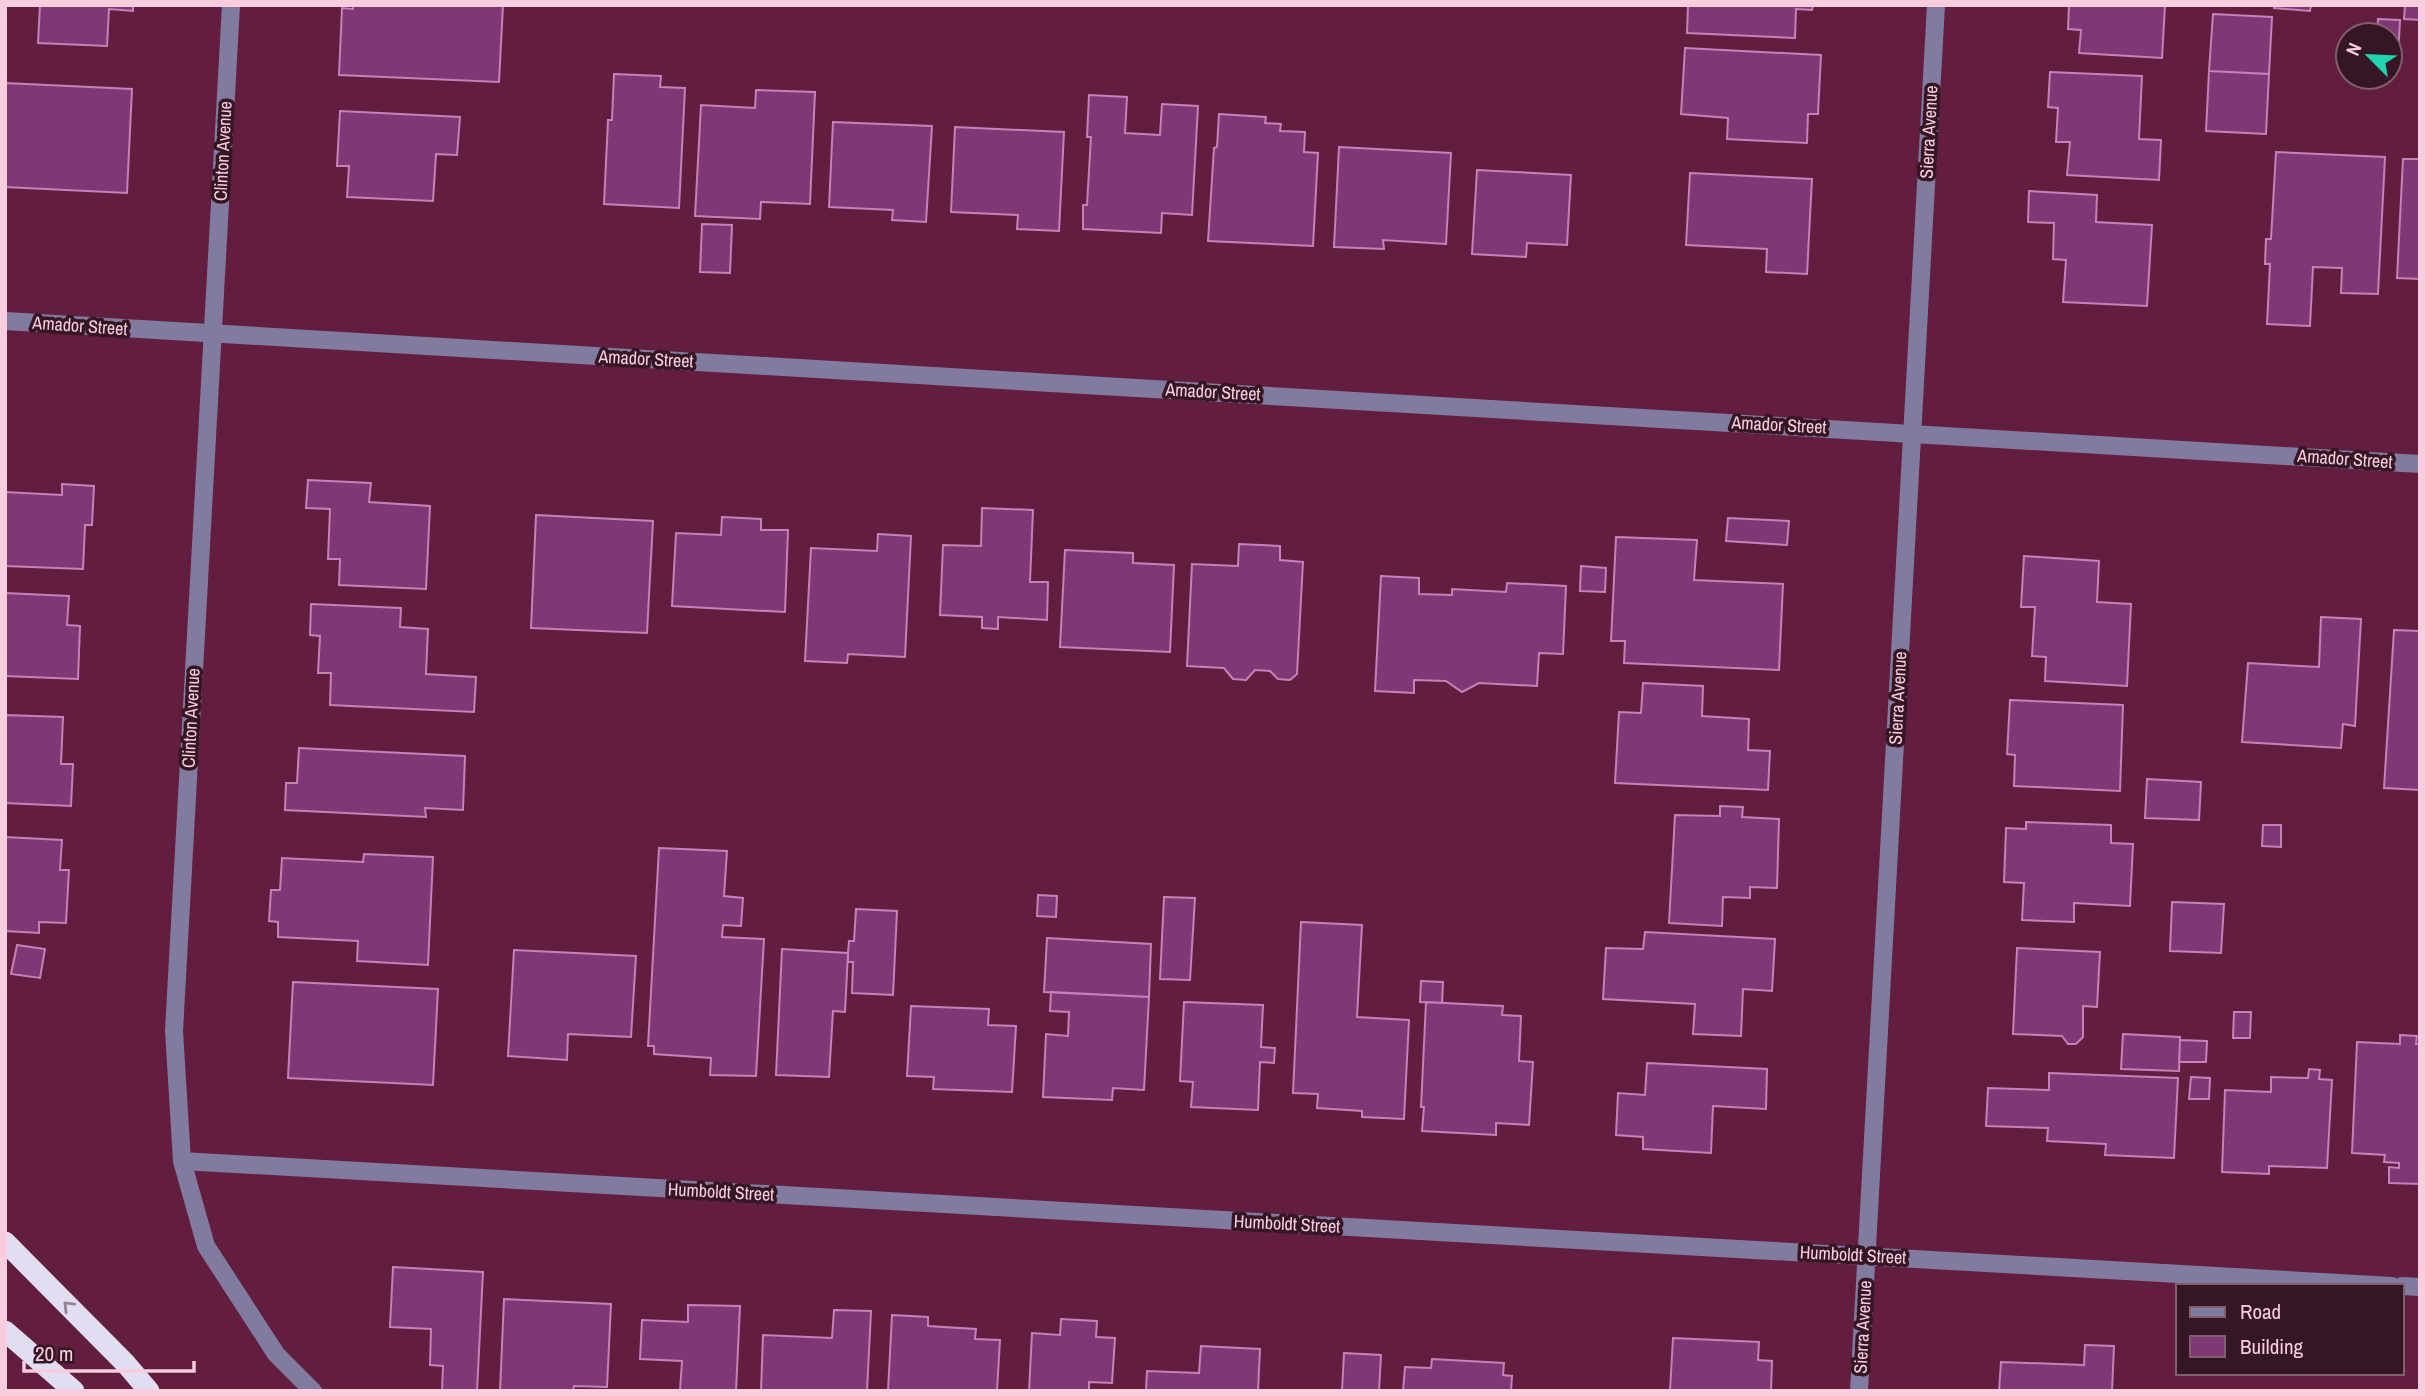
<svg xmlns="http://www.w3.org/2000/svg" width="2425" height="1396" viewBox="0 0 2425 1396" font-family="'Archivo Narrow',sans-serif">
<style>
.building{fill:#7f3875;stroke:#c483b8;stroke-width:2}
.lines{fill:none;stroke-linecap:round;stroke-linejoin:round}
.minor{stroke:#827ba0;stroke-width:18}
.highway{stroke:#e1def1;stroke-width:21}
.oneway{stroke:#948495}
.labels{text-anchor:middle;stroke-width:7;stroke-linejoin:round;paint-order:stroke}
.street-label{font-size:18px;fill:#f9cdde;stroke:#351624}
</style>
<rect width="100%" height="100%" fill="#621d3f"/>
<path class="building" d="M 40,5 L 133,5 L 133,11 L 109,9 L 107,46 L 38,43 Z
M 353,5 L 503,5 L 499,82 L 339,75 L 342,8 L 353,9 Z
M 1688,5 L 1813,5 L 1812,10 L 1796,9 L 1795,38 L 1687,33 Z
M 2069,5 L 2165,5 L 2162,58 L 2079,53 L 2081,30 L 2068,29 Z
M 2274,5 L 2311,5 L 2310,11 L 2274,8 Z
M 2405,5 L 2420,5 L 2420,20 L 2404,19 Z
M 2213,14 L 2272,17 L 2269,74 L 2209,71 Z
M 2378,19 L 2400,20 L 2398,57 L 2390,56 L 2390,35 L 2377,35 Z
M 1685,48 L 1821,55 L 1818,114 L 1808,114 L 1807,143 L 1727,139 L 1728,118 L 1681,114 Z
M 2209,71 L 2269,74 L 2266,134 L 2206,131 Z
M 2050,72 L 2142,76 L 2139,139 L 2161,140 L 2159,180 L 2067,175 L 2070,142 L 2056,142 L 2058,108 L 2048,107 Z
M 614,74 L 661,76 L 660,87 L 685,88 L 679,208 L 604,204 L 608,120 L 612,120 Z
M 5,83 L 132,89 L 127,193 L 5,187 Z
M 756,90 L 815,92 L 810,204 L 761,202 L 760,219 L 695,216 L 701,105 L 755,108 Z
M 1089,95 L 1127,97 L 1125,133 L 1160,135 L 1162,104 L 1198,106 L 1192,215 L 1162,213 L 1161,233 L 1083,229 L 1083,205 L 1087,205 L 1091,137 L 1087,137 Z
M 340,111 L 460,117 L 457,155 L 436,154 L 433,201 L 347,197 L 349,166 L 337,166 Z
M 1219,114 L 1266,117 L 1265,123 L 1281,124 L 1280,131 L 1305,132 L 1304,152 L 1318,153 L 1313,246 L 1208,241 L 1214,148 L 1217,147 Z
M 833,122 L 932,126 L 926,222 L 892,220 L 893,210 L 829,207 Z
M 955,127 L 1064,132 L 1059,231 L 1017,229 L 1018,215 L 951,212 Z
M 1339,147 L 1451,153 L 1446,244 L 1383,240 L 1384,249 L 1334,247 Z
M 2276,152 L 2385,157 L 2378,294 L 2341,293 L 2342,268 L 2313,267 L 2310,326 L 2267,324 L 2270,264 L 2265,264 L 2266,239 L 2271,239 Z
M 2403,159 L 2420,159 L 2420,279 L 2397,278 Z
M 1477,170 L 1571,175 L 1567,245 L 1527,243 L 1526,257 L 1472,254 Z
M 1690,173 L 1812,179 L 1807,274 L 1766,272 L 1767,249 L 1686,245 Z
M 2029,191 L 2097,195 L 2096,222 L 2152,225 L 2147,306 L 2063,302 L 2066,260 L 2053,259 L 2054,223 L 2028,222 Z
M 702,224 L 732,225 L 730,273 L 700,272 Z
M 308,480 L 371,483 L 369,502 L 430,506 L 426,589 L 339,585 L 340,559 L 328,559 L 330,509 L 306,508 Z
M 62,484 L 94,486 L 92,525 L 85,525 L 83,569 L 5,566 L 5,492 L 62,495 Z
M 982,508 L 1033,510 L 1030,582 L 1048,582 L 1047,620 L 998,617 L 998,629 L 982,628 L 982,617 L 940,615 L 943,545 L 981,546 Z
M 536,515 L 653,521 L 647,633 L 531,628 Z
M 722,517 L 761,519 L 761,530 L 788,530 L 785,612 L 672,606 L 676,533 L 721,535 Z
M 1728,518 L 1789,521 L 1787,545 L 1726,541 Z
M 878,534 L 911,536 L 905,657 L 848,654 L 847,663 L 805,661 L 811,548 L 877,551 Z
M 1616,537 L 1697,540 L 1694,580 L 1783,584 L 1779,670 L 1624,663 L 1625,641 L 1611,641 Z
M 1239,544 L 1280,546 L 1280,560 L 1303,562 L 1297,674 L 1290,680 L 1278,679 L 1270,671 L 1255,670 L 1246,680 L 1233,679 L 1224,668 L 1187,666 L 1192,564 L 1238,566 Z
M 1065,550 L 1133,553 L 1133,563 L 1174,565 L 1170,652 L 1060,647 Z
M 2024,556 L 2099,561 L 2097,602 L 2131,604 L 2127,686 L 2045,681 L 2046,657 L 2032,656 L 2035,607 L 2021,607 Z
M 1581,566 L 1606,568 L 1605,592 L 1580,591 Z
M 1381,576 L 1419,578 L 1419,594 L 1452,595 L 1452,589 L 1506,592 L 1507,583 L 1566,586 L 1563,654 L 1539,653 L 1537,686 L 1479,683 L 1462,692 L 1446,681 L 1414,680 L 1414,693 L 1375,691 Z
M 5,593 L 69,596 L 67,625 L 80,626 L 78,679 L 5,676 Z
M 311,604 L 401,608 L 400,627 L 428,629 L 426,674 L 476,677 L 474,712 L 330,705 L 331,673 L 318,673 L 320,636 L 310,635 Z
M 2321,617 L 2361,619 L 2355,726 L 2343,724 L 2341,748 L 2242,742 L 2248,663 L 2319,667 Z
M 2394,630 L 2420,631 L 2420,790 L 2384,788 Z
M 1643,683 L 1703,686 L 1702,716 L 1749,719 L 1748,750 L 1770,751 L 1768,790 L 1615,783 L 1619,712 L 1641,713 Z
M 2010,700 L 2123,705 L 2120,791 L 2014,786 L 2015,755 L 2007,754 Z
M 5,715 L 63,717 L 61,764 L 73,764 L 71,806 L 5,803 Z
M 299,748 L 465,756 L 463,810 L 425,808 L 426,817 L 285,810 L 286,783 L 297,783 Z
M 2147,779 L 2201,782 L 2199,820 L 2145,818 Z
M 1720,806 L 1743,807 L 1742,817 L 1779,819 L 1777,888 L 1750,887 L 1750,898 L 1723,897 L 1722,926 L 1669,923 L 1675,815 L 1720,816 Z
M 2026,822 L 2111,825 L 2111,843 L 2133,844 L 2130,906 L 2074,903 L 2074,922 L 2022,920 L 2024,883 L 2004,882 L 2006,828 L 2026,829 Z
M 2263,825 L 2281,825 L 2281,847 L 2262,846 Z
M 5,837 L 62,840 L 60,870 L 69,870 L 66,923 L 39,922 L 39,933 L 5,931 Z
M 659,848 L 727,851 L 724,896 L 743,898 L 741,926 L 723,925 L 722,937 L 764,939 L 756,1076 L 710,1075 L 711,1058 L 654,1054 L 654,1046 L 648,1046 Z
M 364,854 L 433,857 L 428,965 L 357,961 L 358,941 L 278,937 L 278,922 L 269,921 L 271,890 L 280,890 L 282,858 L 363,862 Z
M 1038,895 L 1057,896 L 1056,917 L 1037,916 Z
M 1164,897 L 1195,898 L 1190,980 L 1160,979 Z
M 2172,902 L 2224,904 L 2221,953 L 2170,951 Z
M 856,909 L 897,911 L 893,995 L 852,993 L 853,962 L 848,962 L 848,953 L 849,941 L 854,941 Z
M 1301,922 L 1362,925 L 1357,1017 L 1409,1020 L 1404,1119 L 1362,1117 L 1362,1111 L 1317,1108 L 1318,1094 L 1293,1093 Z
M 1645,932 L 1775,939 L 1772,991 L 1743,989 L 1741,1036 L 1693,1034 L 1695,1004 L 1603,999 L 1606,948 L 1643,949 Z
M 1047,938 L 1151,944 L 1149,997 L 1044,992 Z
M 17,945 L 45,949 L 40,978 L 11,974 Z
M 2017,948 L 2100,952 L 2097,1007 L 2083,1006 L 2083,1037 L 2076,1044 L 2068,1044 L 2062,1036 L 2013,1034 Z
M 782,949 L 848,953 L 845,1012 L 833,1011 L 829,1077 L 776,1075 Z
M 514,950 L 636,956 L 631,1037 L 568,1034 L 567,1060 L 508,1056 Z
M 1421,981 L 1443,982 L 1442,1003 L 1420,1002 Z
M 293,982 L 438,989 L 433,1085 L 288,1078 Z
M 1051,992 L 1149,997 L 1144,1090 L 1113,1088 L 1112,1100 L 1043,1097 L 1046,1034 L 1068,1036 L 1069,1012 L 1050,1011 Z
M 1184,1002 L 1263,1005 L 1261,1047 L 1275,1048 L 1274,1063 L 1260,1062 L 1258,1110 L 1191,1107 L 1193,1082 L 1180,1081 Z
M 1426,1002 L 1503,1006 L 1502,1015 L 1521,1016 L 1519,1061 L 1533,1062 L 1529,1125 L 1496,1123 L 1496,1135 L 1422,1131 L 1424,1107 L 1421,1107 Z
M 911,1006 L 989,1009 L 988,1025 L 1016,1026 L 1012,1092 L 933,1089 L 934,1077 L 907,1076 Z
M 2234,1012 L 2251,1012 L 2250,1038 L 2233,1038 Z
M 2123,1034 L 2180,1037 L 2179,1071 L 2121,1069 Z
M 2400,1035 L 2417,1036 L 2416,1044 L 2420,1044 L 2420,1184 L 2389,1183 L 2389,1167 L 2399,1168 L 2399,1163 L 2384,1162 L 2385,1155 L 2352,1153 L 2357,1042 L 2400,1044 Z
M 2180,1040 L 2207,1041 L 2206,1062 L 2179,1062 Z
M 1647,1063 L 1767,1069 L 1766,1109 L 1713,1106 L 1711,1153 L 1643,1149 L 1643,1137 L 1616,1135 L 1618,1093 L 1645,1095 Z
M 2309,1069 L 2320,1070 L 2319,1079 L 2332,1080 L 2327,1168 L 2269,1166 L 2269,1174 L 2222,1172 L 2225,1090 L 2271,1092 L 2271,1077 L 2308,1078 Z
M 2049,1073 L 2178,1078 L 2174,1158 L 2105,1155 L 2106,1144 L 2047,1141 L 2048,1128 L 1986,1126 L 1988,1088 L 2049,1090 Z
M 2191,1077 L 2210,1078 L 2209,1099 L 2189,1099 Z
M 393,1267 L 483,1272 L 477,1391 L 442,1391 L 443,1366 L 430,1365 L 431,1329 L 390,1327 Z
M 504,1299 L 611,1304 L 607,1387 L 574,1386 L 573,1391 L 500,1391 Z
M 688,1305 L 740,1306 L 736,1391 L 680,1391 L 682,1361 L 640,1359 L 642,1320 L 688,1322 Z
M 834,1310 L 871,1311 L 867,1391 L 761,1391 L 763,1335 L 832,1338 Z
M 892,1315 L 928,1317 L 928,1326 L 976,1329 L 975,1339 L 1000,1340 L 997,1391 L 888,1391 Z
M 1061,1319 L 1097,1321 L 1096,1337 L 1115,1338 L 1112,1383 L 1089,1382 L 1089,1391 L 1029,1391 L 1032,1333 L 1060,1335 Z
M 1673,1338 L 1759,1342 L 1758,1360 L 1772,1361 L 1771,1391 L 1670,1391 Z
M 2085,1345 L 2114,1346 L 2112,1391 L 1999,1391 L 2001,1362 L 2084,1365 Z
M 1201,1346 L 1260,1349 L 1258,1391 L 1146,1391 L 1147,1371 L 1199,1373 Z
M 1344,1353 L 1381,1355 L 1379,1391 L 1342,1391 Z
M 1432,1359 L 1504,1363 L 1503,1375 L 1512,1376 L 1511,1391 L 1403,1391 L 1405,1367 L 1431,1368 Z"/>
<g class="lines">
<path class="minor" d="M 231,5 L 174,1031 L 182,1161 L 206,1246 L 276,1354 L 313,1391
M 5,321 L 2420,464
M 182,1161 L 2392,1286
M 2402,1286 L 2420,1287
M 1859,1391 L 1936,5"/>
<path class="highway" d="M 5,1242 L 126,1364 L 149,1391
M 5,1331 L 74,1391"/>
</g>
<defs><path id="oneway-chevron" d="M-2-3.5L2.5 0L-2 3.5" fill="none" stroke-width="1.6" stroke-linecap="round" stroke-linejoin="round" transform="scale(1.75)"/></defs>
<use class="oneway" href="#oneway-chevron" transform="translate(68 1306) rotate(-135)"/>
<g class="labels">
<g class="street-label">
<text transform="translate(1929 132) rotate(-87)" y="6">Sierra Avenue</text>
<text transform="translate(223 151) rotate(-87)" y="6">Clinton Avenue</text>
<text transform="translate(80 326) rotate(4)" y="6">Amador Street</text>
<text transform="translate(646 359) rotate(3)" y="6">Amador Street</text>
<text transform="translate(1213 392) rotate(3)" y="6">Amador Street</text>
<text transform="translate(1779 425) rotate(3)" y="6">Amador Street</text>
<text transform="translate(2345 459) rotate(4)" y="6">Amador Street</text>
<text transform="translate(1898 698) rotate(-87)" y="6">Sierra Avenue</text>
<text transform="translate(191 718) rotate(-87)" y="6">Clinton Avenue</text>
<text transform="translate(721 1192) rotate(3)" y="6">Humboldt Street</text>
<text transform="translate(1287 1224) rotate(3)" y="6">Humboldt Street</text>
<text transform="translate(1853 1255) rotate(3)" y="6">Humboldt Street</text>
<text transform="translate(1863 1327) rotate(-87)" y="6">Sierra Avenue</text>
</g>
</g>
<rect width="2425" height="1396" fill="none" stroke="#f9cdde" stroke-width="14"/>
<rect x="2176" y="1284" width="228" height="91" fill="#351624" stroke="#835f6e" stroke-width="2"/>
<rect x="2190" y="1307" width="35" height="10" fill="#827ba0" stroke="#835f6e" stroke-width="2"/>
<text x="2240" y="1319" font-size="21" fill="#f9cdde">Road</text>
<rect x="2190" y="1336" width="35" height="21" fill="#7f3875" stroke="#835f6e" stroke-width="2"/>
<text x="2240" y="1354" font-size="21" fill="#f9cdde">Building</text>
<g transform="translate(2369 56) rotate(294)"><circle r="33" fill="#351624" stroke="#835f6e" stroke-width="2"/>
<path d="M0-5L12 26L0 18L-12 26Z" fill="#22d5af"/>
<text y="-10" font-size="19" font-weight="bold" text-anchor="middle" fill="#f9cdde">N</text>
</g>
<path d="M24 1361v10h170v-10" fill="none" stroke="#f9cdde" stroke-width="3.5"/>
<text x="35" y="1361" font-size="21" fill="#f9cdde" stroke="#351624" stroke-width="5" paint-order="stroke">20 m</text>
</svg>
